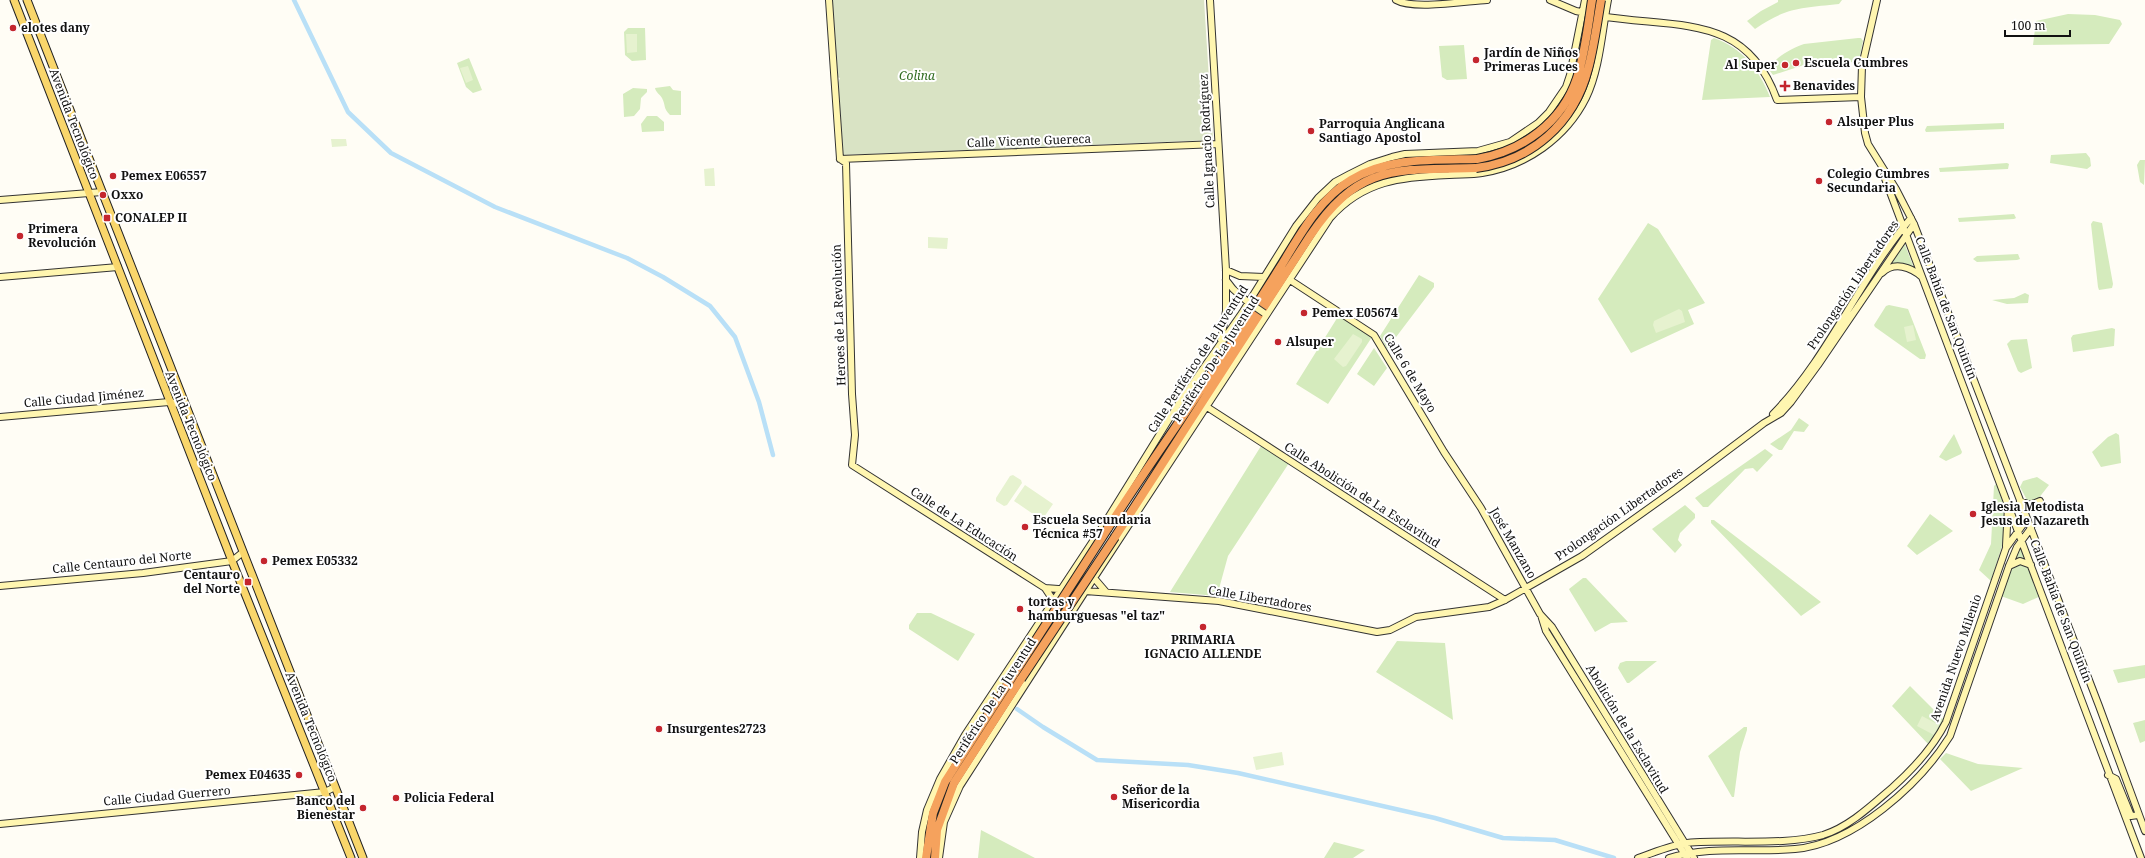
<svg xmlns="http://www.w3.org/2000/svg" width="2145" height="858" viewBox="0 0 2145 858" font-family="'Noto Serif',serif">
<style>
.green{fill:#d5ebbd}
.cemetery{fill:#d9e3c4}
.pitch{fill:#e6f2cf}
.lines{fill:none;stroke-linecap:round;stroke-linejoin:round}
.canal{stroke:#b9e0f7;stroke-width:4.5}
.secondary-casing{stroke:#333;stroke-width:8}
.primary-casing{stroke:#222;stroke-width:9}
.highway-casing{stroke:#222;stroke-width:10}
.secondary{stroke:#fff6b0;stroke-width:6}
.primary{stroke:#f9d66b;stroke-width:7}
.highway{stroke:#f5a25d;stroke-width:8}
.secondary-bridge-casing{stroke:#333;stroke-width:8;stroke-linecap:butt}
.highway-bridge-casing{stroke:#222;stroke-width:10;stroke-linecap:butt}
.secondary-bridge{stroke:#fff6b0;stroke-width:6}
.highway-bridge{stroke:#f5a25d;stroke-width:8}
.poi-dot{fill:#c4262e;stroke:#fff;stroke-width:1.5}
.labels{text-anchor:middle;stroke-width:4;stroke-linejoin:round;paint-order:stroke}
.poi-label{font-size:12px;font-weight:bold;fill:#111;stroke:#fff;text-anchor:start}
.park-label{font-size:12px;font-style:italic;fill:#2f6b1f;stroke:#fff}
.street-label{font-size:12px;fill:#111;stroke:#fff}
</style>
<rect width="100%" height="100%" fill="#fffdf5"/>
<path class="green" d="M 1778,0 L 1842,0 L 1839,4 C 1803,8 1786,7 1755,29 L 1747,21 L 1761,11 L 1778,2 Z
M 2068,14 L 2095,15 L 2120,20 L 2122,24 L 2109,44 L 2033,45 L 2036,21 Z
M 628,28 L 645,28 L 646,60 L 632,61 L 625,55 L 624,32 Z
M 1714,38 C 1742,48 1759,69 1770,97 L 1702,100 L 1711,40 Z
M 1858,38 L 1861,38 L 1863,41 L 1859,60 L 1856,62 L 1807,64 L 1773,75 L 1770,71 C 1771,58 1793,48 1804,44 Z
M 1464,45 L 1467,79 L 1447,80 L 1442,77 L 1439,46 Z
M 469,58 L 482,90 L 473,93 L 466,87 L 457,63 Z
M 670,86 L 673,90 L 681,91 L 681,115 L 670,115 C 663,108 666,106 662,98 C 660,94 656,93 655,88 Z
M 633,88 L 647,89 L 647,92 L 641,98 L 640,109 L 634,116 L 624,117 L 623,94 Z
M 647,116 L 657,116 L 664,122 L 664,131 L 642,132 L 641,124 Z
M 2004,123 L 2004,129 L 1926,132 L 1925,130 L 1927,126 Z
M 2086,153 L 2090,158 L 2091,166 L 2087,169 L 2050,163 L 2051,155 Z
M 2140,160 L 2145,160 L 2144,185 L 2140,182 L 2137,165 Z
M 2007,163 L 2009,164 L 2008,169 L 1940,172 L 1939,168 Z
M 2014,214 L 2016,218 L 2014,219 L 1959,222 L 1958,218 Z
M 2093,221 L 2102,223 L 2113,284 L 2112,288 L 2099,290 L 2098,287 L 2091,224 Z
M 1648,223 L 1658,229 L 1705,303 L 1688,310 L 1694,324 L 1631,353 L 1598,299 Z
M 1903,244 L 1905,245 L 1914,268 L 1887,266 Z
M 2018,254 L 2020,259 L 2017,260 L 1977,262 L 1973,259 L 1977,256 Z
M 1419,275 L 1434,283 L 1434,287 L 1387,349 L 1380,336 Z
M 2025,293 L 2029,295 L 2028,303 L 2007,304 L 1992,300 L 2014,298 Z
M 1889,305 L 1908,309 L 1926,355 L 1925,359 L 1920,359 L 1875,327 L 1874,325 L 1886,306 Z
M 1339,315 L 1372,337 L 1328,404 L 1296,384 Z
M 2112,328 L 2115,329 L 2114,346 L 2073,352 L 2071,338 L 2073,335 Z
M 2027,339 L 2032,368 L 2021,373 L 2018,371 L 2007,344 L 2011,340 Z
M 1374,348 L 1387,368 L 1374,386 L 1357,374 Z
M 1799,418 L 1809,425 L 1804,432 L 1794,431 L 1782,450 L 1779,450 L 1770,444 L 1791,430 Z
M 2116,433 L 2119,435 L 2121,463 L 2101,467 L 2092,452 L 2108,437 Z
M 1954,434 L 1962,452 L 1961,454 L 1946,461 L 1939,457 Z
M 1261,446 L 1289,463 L 1228,556 L 1217,596 L 1170,592 Z
M 1765,449 L 1773,455 L 1757,472 L 1753,468 L 1745,469 L 1708,507 L 1703,507 L 1695,498 Z
M 2037,477 L 2049,485 L 2038,499 L 2030,502 L 2027,500 L 2020,487 L 2023,481 Z
M 1996,484 L 2004,505 L 2003,543 L 1991,581 L 1979,570 L 1991,544 L 1994,486 Z
M 1685,505 L 1695,514 L 1695,518 L 1680,533 L 1678,540 L 1682,545 L 1675,553 L 1652,529 Z
M 1930,514 L 1953,531 L 1917,555 L 1907,546 Z
M 1711,520 L 1714,520 L 1821,602 L 1801,616 L 1711,523 Z
M 2023,541 L 2043,595 L 2023,604 L 1998,595 L 2008,566 Z
M 1583,578 L 1586,578 L 1628,622 L 1611,623 L 1595,632 L 1570,591 L 1569,589 Z
M 917,613 L 931,613 L 975,634 L 958,661 L 909,629 L 909,625 Z
M 1397,641 L 1445,643 L 1453,720 L 1376,672 Z
M 1626,661 L 1657,661 L 1629,683 L 1627,683 L 1618,668 L 1620,663 Z
M 2145,665 L 2145,678 L 2118,683 L 2113,670 Z
M 1910,686 L 1944,720 L 1929,745 L 1892,706 Z
M 2145,720 L 2145,741 L 2140,743 L 2133,723 Z
M 1744,727 L 1747,727 L 1747,730 L 1740,752 L 1734,797 L 1732,797 L 1708,756 Z
M 1946,753 L 1978,764 L 2023,768 L 1971,791 L 1940,759 Z
M 981,830 L 1035,858 L 978,858 Z
M 1334,842 L 1365,850 L 1353,858 L 1324,858 Z"/>
<path class="cemetery" d="M 832,0 L 1204,0 L 1211,111 L 1209,116 L 1212,119 L 1213,140 L 843,155 L 838,83 L 840,78 L 837,77 Z"/>
<path class="pitch" d="M 626,34 L 637,34 L 637,52 L 627,53 Z
M 468,66 L 473,80 L 466,83 L 460,68 Z
M 331,139 L 346,139 L 347,146 L 332,147 Z
M 714,168 L 715,186 L 705,186 L 704,169 Z
M 928,237 L 948,238 L 947,249 L 928,248 Z
M 1679,309 L 1682,311 L 1685,322 L 1656,333 L 1653,325 L 1654,321 Z
M 1913,325 L 1916,340 L 1907,342 L 1904,327 Z
M 1353,334 L 1362,339 L 1362,342 L 1346,366 L 1343,367 L 1334,359 Z
M 1013,475 L 1021,480 L 1022,483 L 1007,505 L 1004,506 L 996,501 L 996,498 L 1010,476 Z
M 1025,485 L 1053,504 L 1042,520 L 1014,501 Z
M 1922,716 L 1939,725 L 1934,735 L 1917,726 Z
M 1282,752 L 1284,765 L 1256,770 L 1253,757 Z"/>
<g class="lines">
<path class="canal" d="M 294,0 L 348,112 L 391,153 L 495,207 L 627,258 L 663,277 L 710,306 L 735,337 L 759,402 L 773,455
M 1017,709 L 1043,727 L 1097,760 L 1188,765 L 1238,773 L 1435,818 L 1503,838 L 1555,840 L 1614,858"/>
<defs>
<path id="secondary" d="M 829,0 L 840,159
M 1210,0 L 1226,270 L 1226,311 L 1221,340
M 1396,0 C 1413,10 1467,1 1487,0
M 1550,0 L 1576,11 L 1586,13
M 1877,0 L 1862,66 L 1861,97 L 1865,133 L 1868,144 L 1896,189 L 1914,224 L 2099,706 L 2145,831
M 1601,16 C 1676,29 1746,12 1777,100 L 1861,97
M 840,159 L 846,163 L 852,394 L 855,435 L 852,465 L 1045,588 L 1219,601 L 1377,632 L 1390,630 L 1416,617 L 1489,607 L 1505,600 L 1582,556 L 1676,489 L 1764,423 L 1781,413 L 1791,402 L 1818,365 L 1914,224
M 840,159 L 1218,144
M 1884,176 L 2141,858
M 0,200 L 102,192
M 1226,270 L 1240,276 L 1264,277
M 1882,273 C 1894,261 1911,267 1922,277
M 0,277 L 118,267
M 1226,280 L 1233,289 L 1250,304
M 1290,280 L 1374,335 L 1444,452 L 1481,508 L 1540,614 L 1552,627 L 1587,684 L 1694,858
M 1207,407 L 1505,600
M 1773,414 C 1829,357 1859,279 1911,218
M 0,417 L 169,402 L 185,405
M 2020,501 L 2030,505 L 2040,501
M 2006,546 L 2008,506
M 2009,566 L 2020,561 L 2031,565
M 1094,578 L 1106,592
M 0,586 L 143,573 L 232,561 L 243,552
M 1045,588 L 1051,597 L 1052,603
M 1541,615 L 1546,631 L 1687,858
M 2108,775 L 2116,779 L 2131,816 L 2138,815
M 0,824 L 325,792 L 335,787
M 920,858 L 922,832 L 927,810 L 940,779 L 965,735 L 1103,526 L 1179,403 L 1242,313 L 1296,226 L 1318,198 L 1335,182 L 1350,174 L 1370,164 L 1392,157 L 1405,154 L 1478,151 L 1510,142 L 1538,123 L 1549,112 L 1566,87 L 1570,75 L 1585,0
M 939,858 L 944,822 L 960,786 L 1092,581 L 1330,218 C 1364,180 1401,177 1449,175 C 1459,174 1471,175 1482,173 C 1526,166 1566,138 1586,98 C 1600,69 1602,31 1608,0
M 1638,858 C 1653,853 1671,845 1687,843 C 1728,839 1784,846 1823,835 C 1849,827 1872,805 1893,787 C 1914,768 1933,748 1946,722 L 2006,548 L 2027,519
M 1669,858 C 1711,845 1753,853 1795,849 C 1854,844 1920,784 1950,736 L 2009,566 L 2017,547 L 2031,528"/>
<path id="primary" d="M 14,0 L 232,561 L 351,858
M 27,0 L 363,858"/>
<path id="highway" d="M 1108,528 C 1145,470 1186,413 1224,355 C 1243,326 1262,296 1281,266 C 1300,235 1319,199 1351,180 C 1388,157 1435,160 1477,159
M 1115,537 L 1310,236 C 1359,163 1396,170 1476,168
M 926,858 L 933,813 L 945,782 L 1014,674
M 935,858 L 937,830 L 954,783 L 1021,679"/>
</defs>
<use href="#secondary" class="secondary-casing"/>
<use href="#primary" class="primary-casing"/>
<use href="#highway" class="highway-casing"/>
<use href="#secondary" class="secondary"/>
<use href="#primary" class="primary"/>
<use href="#highway" class="highway"/>
<defs>
<path id="secondary-bridge" d="M 1251,304 L 1264,313"/>
<path id="highway-bridge" d="M 1477,159 C 1522,151 1562,123 1577,78 C 1585,54 1588,26 1592,0
M 1476,168 C 1532,161 1574,123 1588,69 C 1594,47 1597,23 1601,0
M 1014,674 L 1108,528
M 1021,679 L 1115,537"/>
</defs>
<use href="#secondary-bridge" class="secondary-bridge-casing"/>
<use href="#highway-bridge" class="highway-bridge-casing"/>
<use href="#secondary-bridge" class="secondary-bridge"/>
<use href="#highway-bridge" class="highway-bridge"/>
</g>
<g class="poi-dot">
<circle cx="13" cy="28" r="4"/>
<circle cx="1476" cy="60" r="4"/>
<circle cx="1796" cy="63" r="4"/>
<circle cx="1785" cy="65" r="4"/>
<path d="M1783 80h4v4h4v4h-4v4h-4v-4h-4v-4h4z"/>
<circle cx="1829" cy="122" r="4"/>
<circle cx="1311" cy="131" r="4"/>
<circle cx="113" cy="176" r="4"/>
<circle cx="1819" cy="181" r="4"/>
<circle cx="103" cy="195" r="4"/>
<rect x="103" y="214" width="8" height="8" rx="2"/>
<circle cx="20" cy="236" r="4"/>
<circle cx="1304" cy="313" r="4"/>
<circle cx="1278" cy="342" r="4"/>
<circle cx="1973" cy="514" r="4"/>
<circle cx="1025" cy="527" r="4"/>
<circle cx="264" cy="561" r="4"/>
<rect x="244" y="578" width="8" height="8" rx="2"/>
<circle cx="1020" cy="609" r="4"/>
<circle cx="1203" cy="627" r="4"/>
<circle cx="659" cy="729" r="4"/>
<circle cx="299" cy="775" r="4"/>
<circle cx="1114" cy="797" r="4"/>
<circle cx="396" cy="798" r="4"/>
<circle cx="363" cy="808" r="4"/>
</g>
<g class="labels">
<g class="poi-label">
<text x="21" y="32">elotes dany</text>
<text x="1484" y="57">Jardín de Niños<tspan x="1484" dy="14">Primeras Luces</tspan></text>
<text x="1804" y="67">Escuela Cumbres</text>
<text x="1777" y="69" text-anchor="end">Al Super</text>
<text x="1793" y="90">Benavides</text>
<text x="1837" y="126">Alsuper Plus</text>
<text x="1319" y="128">Parroquia Anglicana<tspan x="1319" dy="14">Santiago Apostol</tspan></text>
<text x="1827" y="178">Colegio Cumbres<tspan x="1827" dy="14">Secundaria</tspan></text>
<text x="121" y="180">Pemex E06557</text>
<text x="111" y="199">Oxxo</text>
<text x="115" y="222">CONALEP II</text>
<text x="28" y="233">Primera<tspan x="28" dy="14">Revolución</tspan></text>
<text x="1312" y="317">Pemex E05674</text>
<text x="1286" y="346">Alsuper</text>
<text x="1981" y="511">Iglesia Metodista<tspan x="1981" dy="14">Jesus de Nazareth</tspan></text>
<text x="1033" y="524">Escuela Secundaria<tspan x="1033" dy="14">Técnica #57</tspan></text>
<text x="272" y="565">Pemex E05332</text>
<text x="240" y="579" text-anchor="end">Centauro<tspan x="240" dy="14">del Norte</tspan></text>
<text x="1028" y="606">tortas y<tspan x="1028" dy="14">hamburguesas "el taz"</tspan></text>
<text x="1203" y="644" text-anchor="middle">PRIMARIA<tspan x="1203" dy="14">IGNACIO ALLENDE</tspan></text>
<text x="667" y="733">Insurgentes2723</text>
<text x="291" y="779" text-anchor="end">Pemex E04635</text>
<text x="1122" y="794">Señor de la<tspan x="1122" dy="14">Misericordia</tspan></text>
<text x="404" y="802">Policia Federal</text>
<text x="355" y="805" text-anchor="end">Banco del<tspan x="355" dy="14">Bienestar</tspan></text>
</g>
<g class="park-label">
<text x="917" y="80">Colina</text>
</g>
<g class="street-label">
<text transform="translate(74 124) rotate(69)" y="4">Avenida Tecnológico</text>
<text transform="translate(1029 141) rotate(-2)" y="4">Calle Vicente Guereca</text>
<text transform="translate(1207 141) rotate(-93)" y="4">Calle Ignacio Rodríguez</text>
<text transform="translate(1853 285) rotate(-56)" y="4">Prolongación Libertadores</text>
<text transform="translate(1946 308) rotate(69)" y="4">Calle Bahía de San Quintín</text>
<text transform="translate(839 315) rotate(-92)" y="4">Heroes de La Revolución</text>
<text transform="translate(1198 359) rotate(-57)" y="4">Calle Periférico de la Juventud</text>
<text transform="translate(1216 359) rotate(-57)" y="4">Periférico De La Juventud</text>
<text transform="translate(1410 373) rotate(59)" y="4">Calle 6 de Mayo</text>
<text transform="translate(84 398) rotate(-5)" y="4">Calle Ciudad Jiménez</text>
<text transform="translate(191 426) rotate(68)" y="4">Avenida Tecnológico</text>
<text transform="translate(1362 495) rotate(33)" y="4">Calle Abolición de La Esclavitud</text>
<text transform="translate(1619 514) rotate(-35)" y="4">Prolongación Libertadores</text>
<text transform="translate(964 524) rotate(33)" y="4">Calle de La Educación</text>
<text transform="translate(1513 543) rotate(60)" y="4">José Manzano</text>
<text transform="translate(122 562) rotate(-6)" y="4">Calle Centauro del Norte</text>
<text transform="translate(1260 599) rotate(10)" y="4">Calle Libertadores</text>
<text transform="translate(2061 611) rotate(69)" y="4">Calle Bahía de San Quintín</text>
<text transform="translate(1956 658) rotate(-71)" y="4">Avenida Nuevo Milenio</text>
<text transform="translate(993 701) rotate(-57)" y="4">Periférico De La Juventud</text>
<text transform="translate(311 727) rotate(68)" y="4">Avenida Tecnológico</text>
<text transform="translate(1627 729) rotate(59)" y="4">Abolición de la Esclavitud</text>
<text transform="translate(167 796) rotate(-5)" y="4">Calle Ciudad Guerrero</text>
</g>
</g>
<path d="M2005 30v6h65v-6" fill="none" stroke="#111111" stroke-width="2"/>
<text x="2011" y="30" font-size="12" fill="#111111" stroke="#ffffff" stroke-width="3" paint-order="stroke">100 m</text>
</svg>
